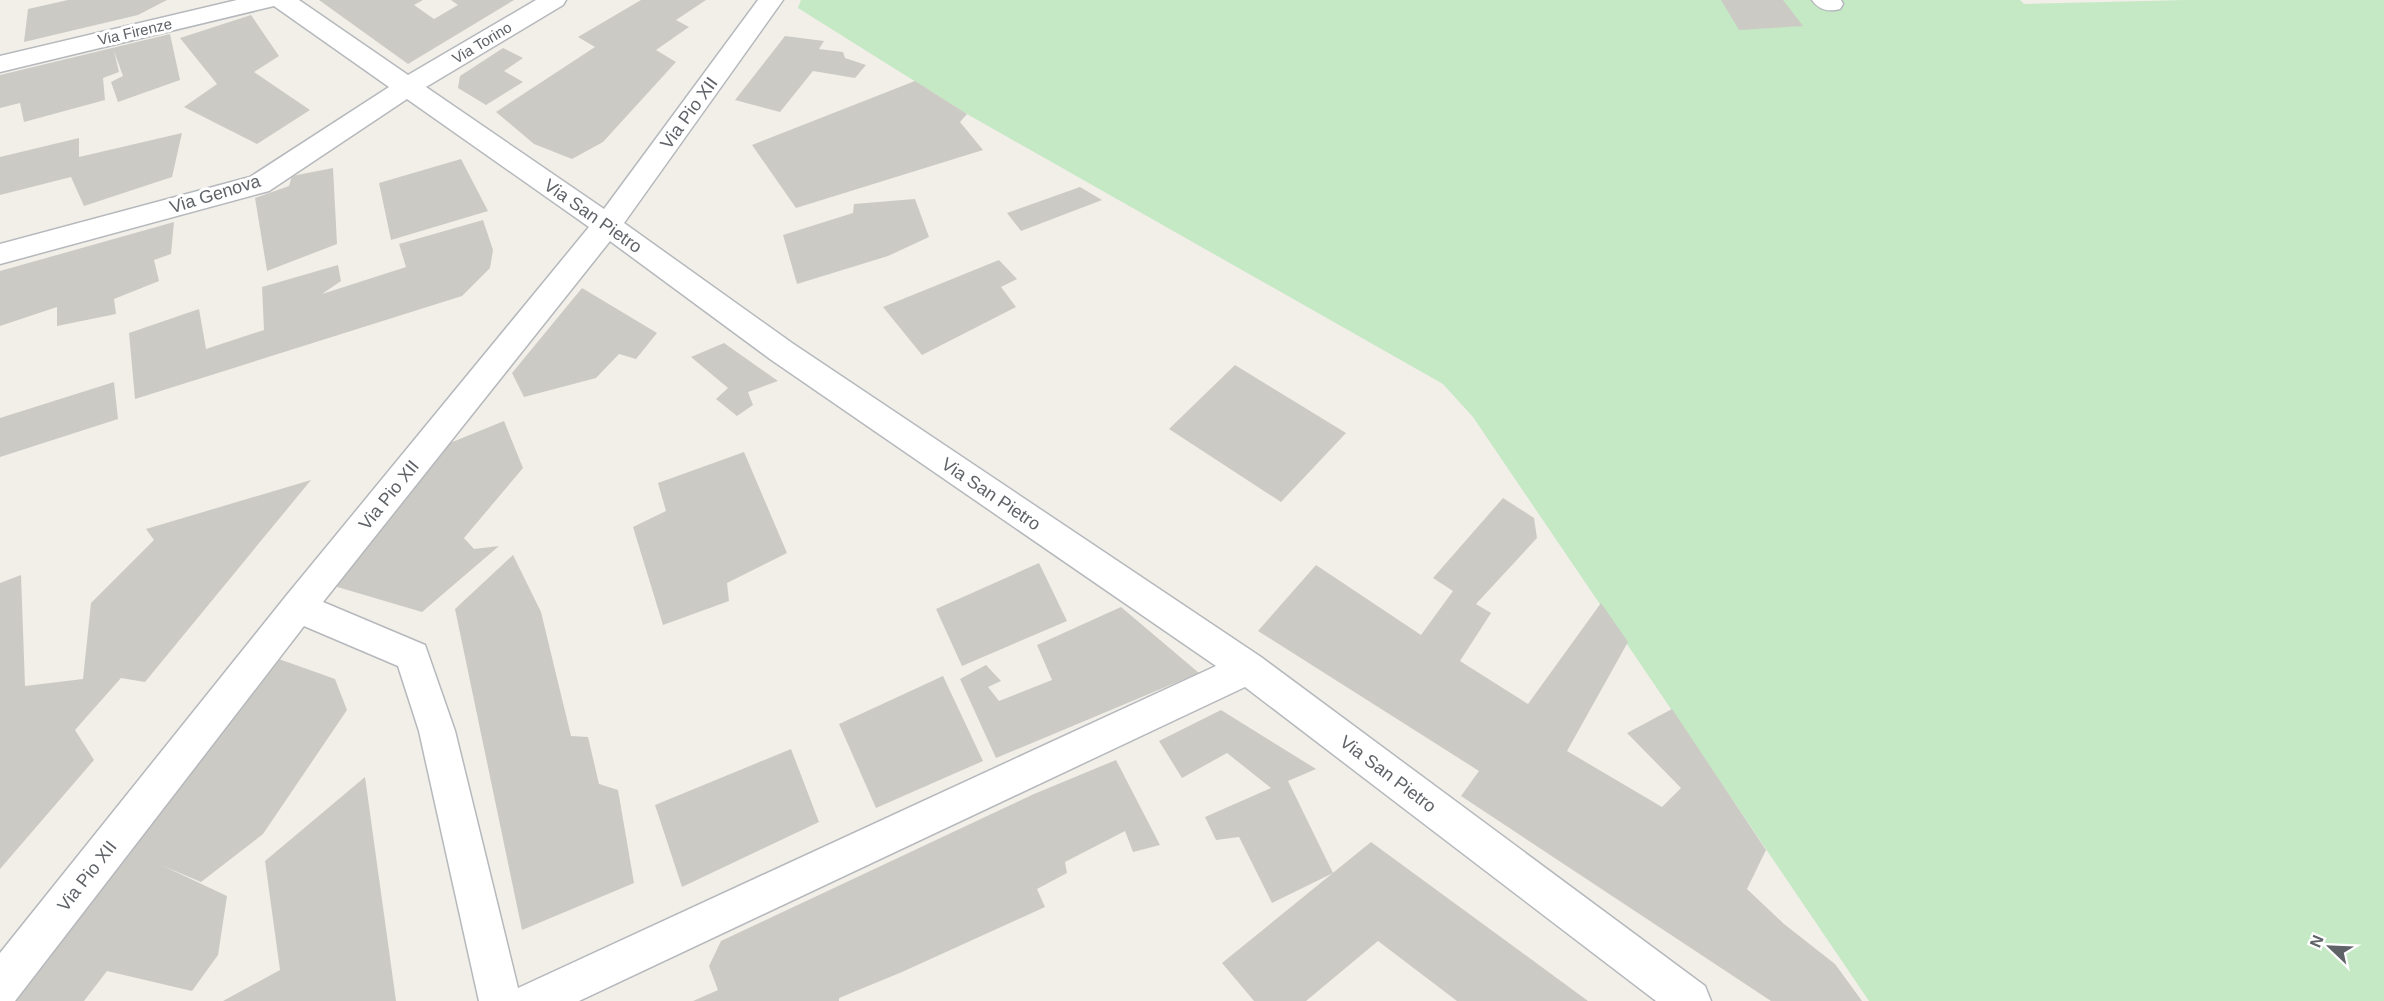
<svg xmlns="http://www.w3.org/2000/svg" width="2384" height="1001" viewBox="0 0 2384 1001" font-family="Helvetica,sans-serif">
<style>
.green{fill:#c5e8c5}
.building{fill:#cccac5}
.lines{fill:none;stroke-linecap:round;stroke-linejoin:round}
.minor-casing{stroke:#b5b8bc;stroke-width:3}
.minor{fill:#fff;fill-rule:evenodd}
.labels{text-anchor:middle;stroke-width:6;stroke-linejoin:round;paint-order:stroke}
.far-street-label{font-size:15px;fill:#5f6368;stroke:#fff}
.street-label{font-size:18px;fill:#5f6368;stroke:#fff}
</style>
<rect width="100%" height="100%" fill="#f1efe8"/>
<path class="green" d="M 801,0 L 2020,0 L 2024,4 L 2186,0 L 2384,0 L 2384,1001 L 1869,1001 L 1473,417 L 1443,384 L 967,114 L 798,8 Z"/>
<path class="building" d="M 68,0 L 167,0 L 138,15 L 24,42 L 28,9 Z
M 319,0 L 423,0 L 414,5 L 434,19 L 458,5 L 451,0 L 514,0 L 408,64 Z
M 641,0 L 706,0 L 676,20 L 689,27 L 656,50 L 676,62 L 603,142 L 572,159 L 534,144 L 496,112 L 595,47 L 578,37 Z
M 1721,0 L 1783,0 L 1803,26 L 1739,30 Z
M 251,15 L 279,56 L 254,72 L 310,110 L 257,144 L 184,107 L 217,84 L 180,38 Z
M 170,34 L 180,80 L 118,102 L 111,82 L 123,76 L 114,51 L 119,72 L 103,78 L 105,100 L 24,122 L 20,103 L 0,108 L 0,75 Z
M 785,36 L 824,41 L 819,49 L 843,52 L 845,58 L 866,65 L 855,78 L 813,71 L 780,112 L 735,100 Z
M 503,48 L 523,58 L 504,71 L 523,82 L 486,105 L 458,88 L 460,76 Z
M 915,81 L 967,114 L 960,122 L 983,150 L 796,208 L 752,145 Z
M 182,133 L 172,177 L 84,206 L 71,177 L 0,195 L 0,157 L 79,138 L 79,157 Z
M 461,159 L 488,211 L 391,240 L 379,183 Z
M 333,168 L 337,244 L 267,271 L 255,198 L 289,186 L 292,176 Z
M 1080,187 L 1102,200 L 1021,231 L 1007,213 Z
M 915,199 L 929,237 L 888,256 L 797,284 L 783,235 L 853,213 L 854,204 Z
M 483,220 L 493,250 L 490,268 L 462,296 L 135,399 L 129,333 L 199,309 L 206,349 L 264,330 L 262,287 L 338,265 L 341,281 L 322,294 L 406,267 L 399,244 Z
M 174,222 L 171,254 L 154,260 L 159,281 L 114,299 L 116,314 L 57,326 L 57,307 L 0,326 L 0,271 Z
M 999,260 L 1017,279 L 1001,287 L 1016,307 L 922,355 L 883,307 Z
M 582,288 L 657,333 L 636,359 L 619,354 L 596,378 L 524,397 L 512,373 Z
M 724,343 L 778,381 L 748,392 L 753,405 L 737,416 L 716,399 L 728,388 L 691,357 Z
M 1235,365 L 1346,433 L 1281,502 L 1169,429 Z
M 114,382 L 118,419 L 0,457 L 0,418 Z
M 504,421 L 523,468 L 464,538 L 474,549 L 499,546 L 422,612 L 334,586 L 445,445 Z
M 744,452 L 787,553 L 727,583 L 729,601 L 663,625 L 633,527 L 666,511 L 658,483 Z
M 311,480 L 145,682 L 121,678 L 75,730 L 94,760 L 0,869 L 0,583 L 21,575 L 25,686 L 83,679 L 91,603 L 154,540 L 146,529 Z
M 1503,498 L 1534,518 L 1537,538 L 1476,604 L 1491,613 L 1460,661 L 1528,704 L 1601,603 L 1628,642 L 1567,751 L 1662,807 L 1681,788 L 1627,733 L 1672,709 L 1766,850 L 1747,889 L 1784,924 L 1835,964 L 1862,1001 L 1771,1001 L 1461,796 L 1479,771 L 1258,631 L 1316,565 L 1421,635 L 1453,591 L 1433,578 Z
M 513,555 L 541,612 L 571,736 L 588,737 L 599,784 L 618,790 L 634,883 L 522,930 L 455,609 Z
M 1039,563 L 1067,621 L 962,666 L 936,609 Z
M 1121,607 L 1199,673 L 996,758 L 960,679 L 986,665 L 1001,681 L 988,687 L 999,701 L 1052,680 L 1037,645 Z
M 276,658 L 335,679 L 347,710 L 263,834 L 201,882 L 161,865 L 227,896 L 218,955 L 192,991 L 107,971 L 84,1001 L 8,1001 Z
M 943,676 L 983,761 L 876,808 L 839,724 Z
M 1221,710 L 1316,769 L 1288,781 L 1333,873 L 1272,903 L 1239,837 L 1216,840 L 1205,817 L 1271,788 L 1227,753 L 1182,778 L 1159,741 Z
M 791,749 L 819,822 L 682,887 L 655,805 Z
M 1116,760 L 1160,845 L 1133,852 L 1125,831 L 1065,862 L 1067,873 L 1037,889 L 1045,907 L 902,972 L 839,998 L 839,1001 L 693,1001 L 718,990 L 709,966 L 721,941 L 1034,794 Z
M 365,777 L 396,1001 L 223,1001 L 280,970 L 265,861 Z
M 1371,842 L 1588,1001 L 1457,1001 L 1378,941 L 1306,1001 L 1254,1001 L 1222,963 Z"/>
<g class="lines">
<defs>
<path id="minor" d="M 237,0 L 299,0 L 408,75 L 536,0 L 566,0 L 563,5 L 426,87 L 604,209 L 758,0 L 783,0 L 624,223 L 792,343 L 1261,657 L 1705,986 L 1711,1001 L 1656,1001 L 1245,687 L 579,1001 L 479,1001 L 419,731 L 398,666 L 304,626 L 15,1001 L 0,1001 L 0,953 L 286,596 L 589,227 L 407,99 L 269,191 L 0,264 L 0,244 L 250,177 L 389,87 L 274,6 L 0,72 L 0,56 ZM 610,241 L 770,359 L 1216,666 L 518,988 L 455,731 L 425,645 L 323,602 Z
M 1812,0 L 1841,0 L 1843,4 L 1840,9 C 1828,12 1819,10 1812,0 Z"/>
</defs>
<use href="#minor" class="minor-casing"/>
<use href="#minor" class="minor"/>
</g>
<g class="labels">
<g class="far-street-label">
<text transform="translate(135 32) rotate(-13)" y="5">Via Firenze</text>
<text transform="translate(482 43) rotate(-31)" y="5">Via Torino</text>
</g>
<g class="street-label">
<text transform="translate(689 113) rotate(-54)" y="6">Via Pio XII</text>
<text transform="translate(215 194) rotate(-17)" y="6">Via Genova</text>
<text transform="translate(593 216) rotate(35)" y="6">Via San Pietro</text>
<text transform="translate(991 494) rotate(34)" y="6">Via San Pietro</text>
<text transform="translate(389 495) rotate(-51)" y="6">Via Pio XII</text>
<text transform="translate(1388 774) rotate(37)" y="6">Via San Pietro</text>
<text transform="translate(87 876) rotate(-52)" y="6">Via Pio XII</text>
</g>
</g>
<g transform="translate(2330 947) rotate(293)" stroke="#ffffff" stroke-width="4.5" paint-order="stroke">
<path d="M0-4.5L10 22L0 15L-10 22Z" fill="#5f6368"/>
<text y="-9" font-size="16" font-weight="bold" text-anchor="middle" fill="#5f6368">N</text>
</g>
</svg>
